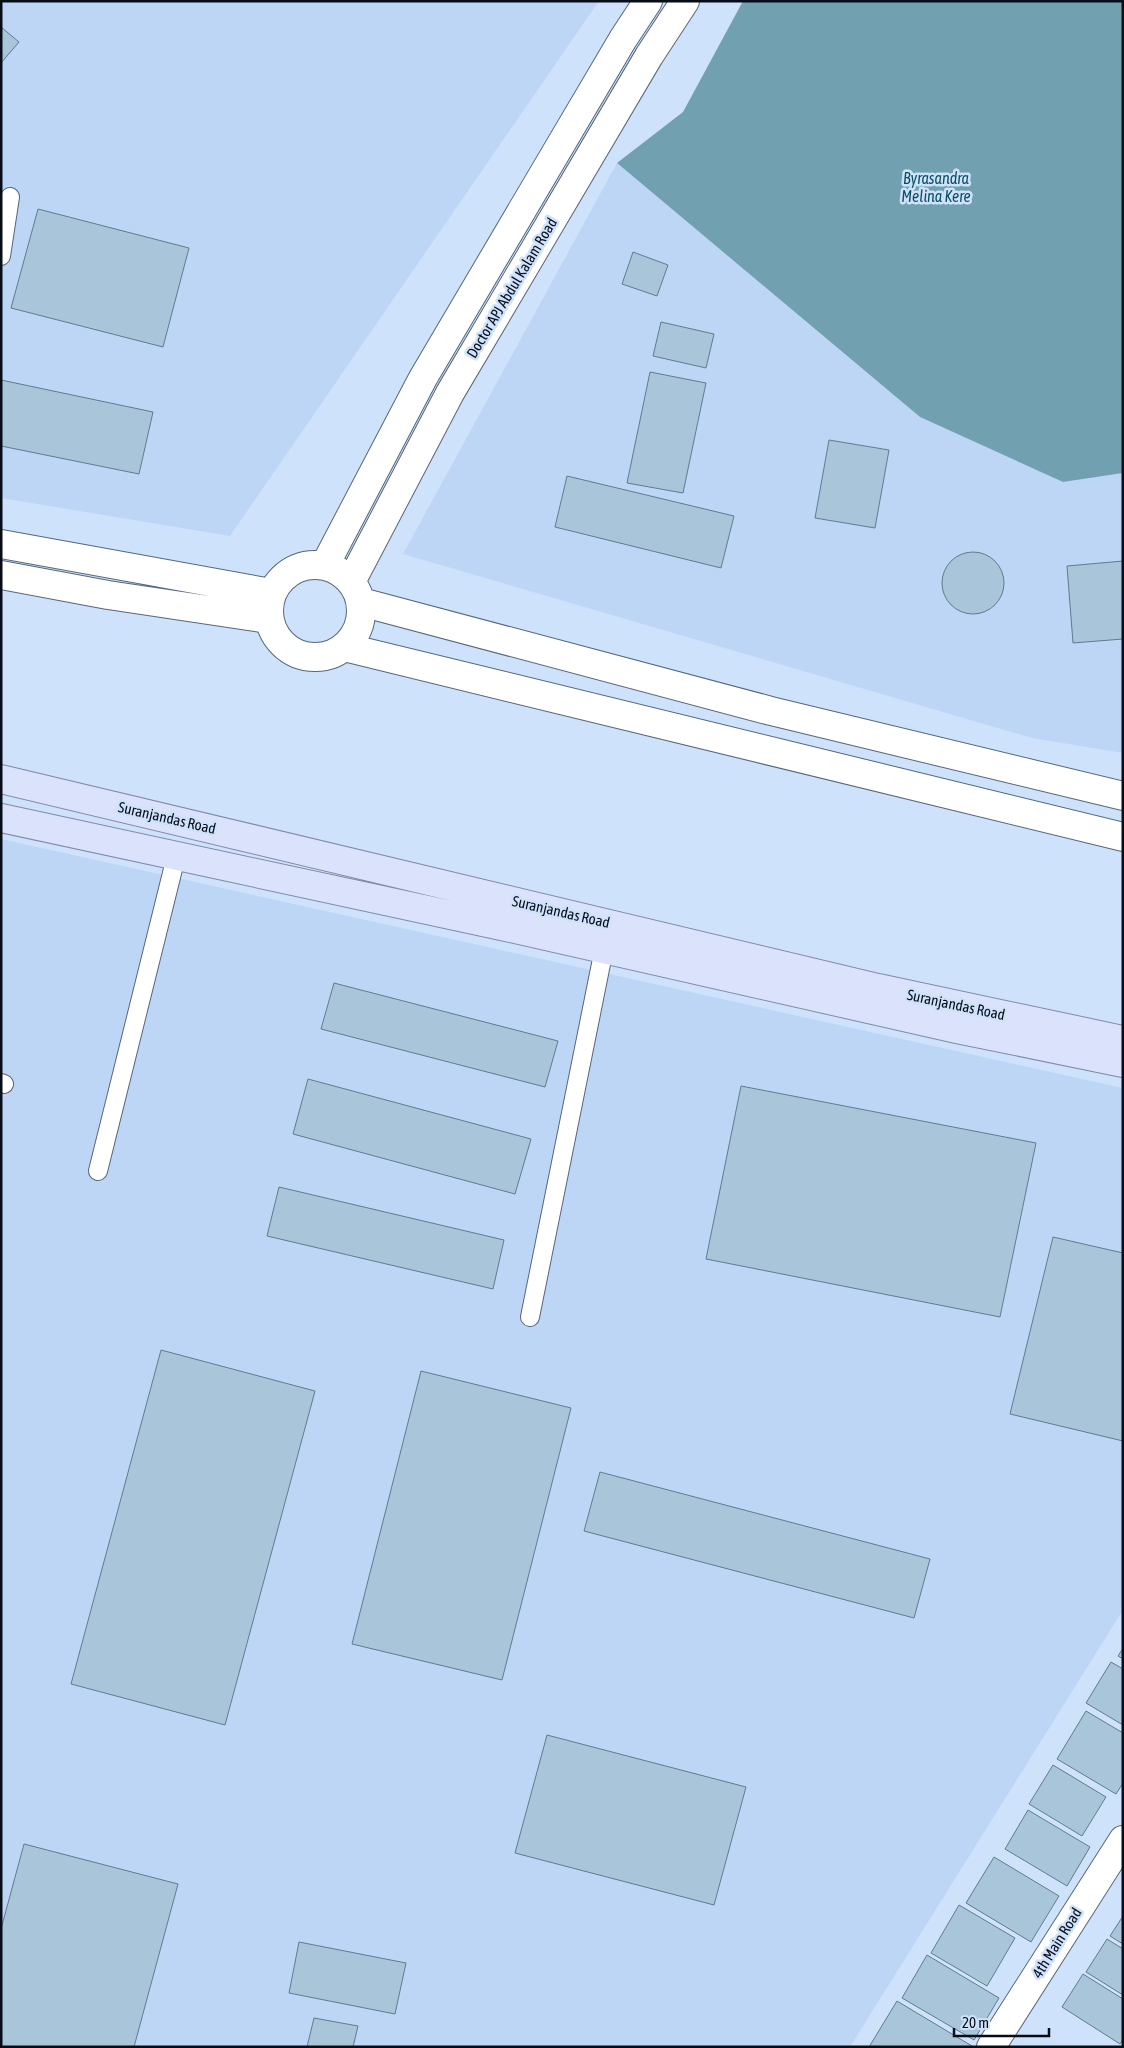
<svg xmlns="http://www.w3.org/2000/svg" width="1124" height="2048" viewBox="0 0 1124 2048" font-family="'Asap Condensed',sans-serif">
<style>
.built{fill:#bed6f6}
.water{fill:#71a1b1}
.building{fill:#a8c5d9;stroke:#607b8e}
.lines{fill:none;stroke-linecap:round;stroke-linejoin:round}
.service-casing{stroke:#55667d;stroke-width:20}
.minor-casing{stroke:#55667d;stroke-width:30}
.tertiary-casing{stroke:#55667d;stroke-width:30}
.primary-casing{stroke:#818aaa;stroke-width:30}
.service{stroke:#fff;stroke-width:18}
.minor{stroke:#fff;stroke-width:28}
.tertiary{stroke:#fff;stroke-width:28}
.primary{stroke:#dbe2fc;stroke-width:28}
.labels{text-anchor:middle;stroke-width:5;stroke-linejoin:round;paint-order:stroke}
.street-label{font-size:15px;fill:#070d16;stroke:#cfe2fc}
.water-label{font-size:16px;font-style:italic;fill:#074f61;stroke:#cfe2fc}
</style>
<rect width="100%" height="100%" fill="#cfe2fc"/>
<path class="built" d="M 1,1 L 599,1 L 230,536 L 1,498 Z
M 617,163 L 920,417 L 1063,482 L 1123,473 L 1123,753 L 1032,738 L 403,554 Z
M 1,839 L 1123,1088 L 1123,1610 L 850,2047 L 1,2047 Z"/>
<path class="water" d="M 743,1 L 1123,1 L 1123,473 L 1063,482 L 920,417 L 617,163 L 683,112 Z"/>
<path class="building" d="M 1,27 L 19,42 L 1,63 Z
M 38,209 L 189,248 L 163,347 L 11,308 Z
M 633,252 L 668,265 L 657,296 L 622,284 Z
M 661,322 L 714,334 L 706,368 L 653,356 Z
M 650,372 L 706,383 L 683,493 L 627,483 Z
M 1,380 L 153,412 L 139,474 L 1,446 Z
M 829,440 L 889,450 L 875,528 L 815,518 Z
M 567,476 L 734,516 L 721,568 L 555,527 Z
M942 583a31 31 0 1 1 62 0a31 31 0 1 1-62 0Z
M 1123,561 L 1123,639 L 1073,643 L 1067,566 Z
M 334,983 L 558,1041 L 545,1087 L 321,1029 Z
M 308,1079 L 531,1139 L 515,1194 L 293,1134 Z
M 741,1086 L 1036,1143 L 1000,1317 L 706,1259 Z
M 279,1187 L 504,1240 L 493,1289 L 267,1236 Z
M 1053,1237 L 1123,1253 L 1123,1441 L 1010,1414 Z
M 161,1350 L 315,1391 L 225,1725 L 71,1684 Z
M 421,1371 L 571,1408 L 502,1680 L 352,1644 Z
M 600,1472 L 930,1559 L 914,1618 L 584,1531 Z
M 1123,1648 L 1123,1659 L 1118,1656 Z
M 1111,1662 L 1123,1669 L 1123,1725 L 1086,1703 Z
M 1086,1711 L 1123,1733 L 1123,1783 L 1116,1794 L 1057,1759 Z
M 547,1735 L 746,1787 L 714,1905 L 515,1853 Z
M 1053,1765 L 1106,1797 L 1082,1836 L 1029,1804 Z
M 1028,1810 L 1090,1847 L 1067,1886 L 1005,1849 Z
M 24,1844 L 178,1884 L 134,2047 L 1,2047 L 1,1929 Z
M 994,1857 L 1059,1896 L 1031,1942 L 966,1903 Z
M 959,1905 L 1015,1938 L 987,1986 L 931,1953 Z
M 1123,1916 L 1123,1944 L 1110,1936 Z
M 1107,1939 L 1123,1949 L 1123,1995 L 1086,1972 Z
M 299,1942 L 406,1963 L 395,2014 L 289,1993 Z
M 927,1955 L 999,1998 L 974,2040 L 902,1998 Z
M 1083,1974 L 1123,1999 L 1123,2039 L 1120,2044 L 1062,2007 Z
M 897,2001 L 972,2046 L 972,2047 L 869,2047 Z
M 314,2018 L 358,2026 L 353,2047 L 307,2047 Z"/>
<g class="lines">
<defs>
<path id="service" d="M 1,256 L 10,197
M 1,1083 L 4,1084
M 98,1171 L 176,857
M 530,1317 L 604,949"/>
<path id="minor" d="M 991,2047 L 1123,1840"/>
<path id="tertiary" d="M 1,544 L 271,593
M269 611a46 46 0 1 1 92 0a46 46 0 1 1-92 0Z
M 325,565 L 423,378 L 623,39 L 648,1
M 1,575 L 108,595 L 268,619
M 351,582 L 450,393 L 649,56 L 685,1
M 361,602 L 771,711 L 1123,796
M 344,647 L 1123,837"/>
<path id="primary" d="M 1,779 L 878,988 L 1123,1040
M 1,818 L 497,925 L 957,1029 L 1123,1063"/>
</defs>
<use href="#service" class="service-casing"/>
<use href="#minor" class="minor-casing"/>
<use href="#tertiary" class="tertiary-casing"/>
<use href="#primary" class="primary-casing"/>
<use href="#service" class="service"/>
<use href="#minor" class="minor"/>
<use href="#tertiary" class="tertiary"/>
<use href="#primary" class="primary"/>
</g>
<g class="labels">
<g class="street-label">
<text transform="translate(512 288) rotate(-59)" y="5">Doctor APJ Abdul Kalam Road</text>
<text transform="translate(167 818) rotate(13)" y="5">Suranjandas Road</text>
<text transform="translate(561 912) rotate(13)" y="5">Suranjandas Road</text>
<text transform="translate(956 1005) rotate(12)" y="5">Suranjandas Road</text>
<text transform="translate(1057 1943) rotate(-58)" y="5">4th Main Road</text>
</g>
<g class="water-label">
<text x="936" y="184">Byrasandra<tspan x="936" dy="18">Melina Kere</tspan></text>
</g>
</g>
<rect width="1124" height="2048" fill="none" stroke="#070d16" stroke-width="5"/>
<path d="M954 2028v8h95v-8" fill="none" stroke="#070d16" stroke-width="2.5"/>
<text x="962" y="2028" font-size="15" fill="#070d16" stroke="#cfe2fc" stroke-width="4" paint-order="stroke">20 m</text>
</svg>
